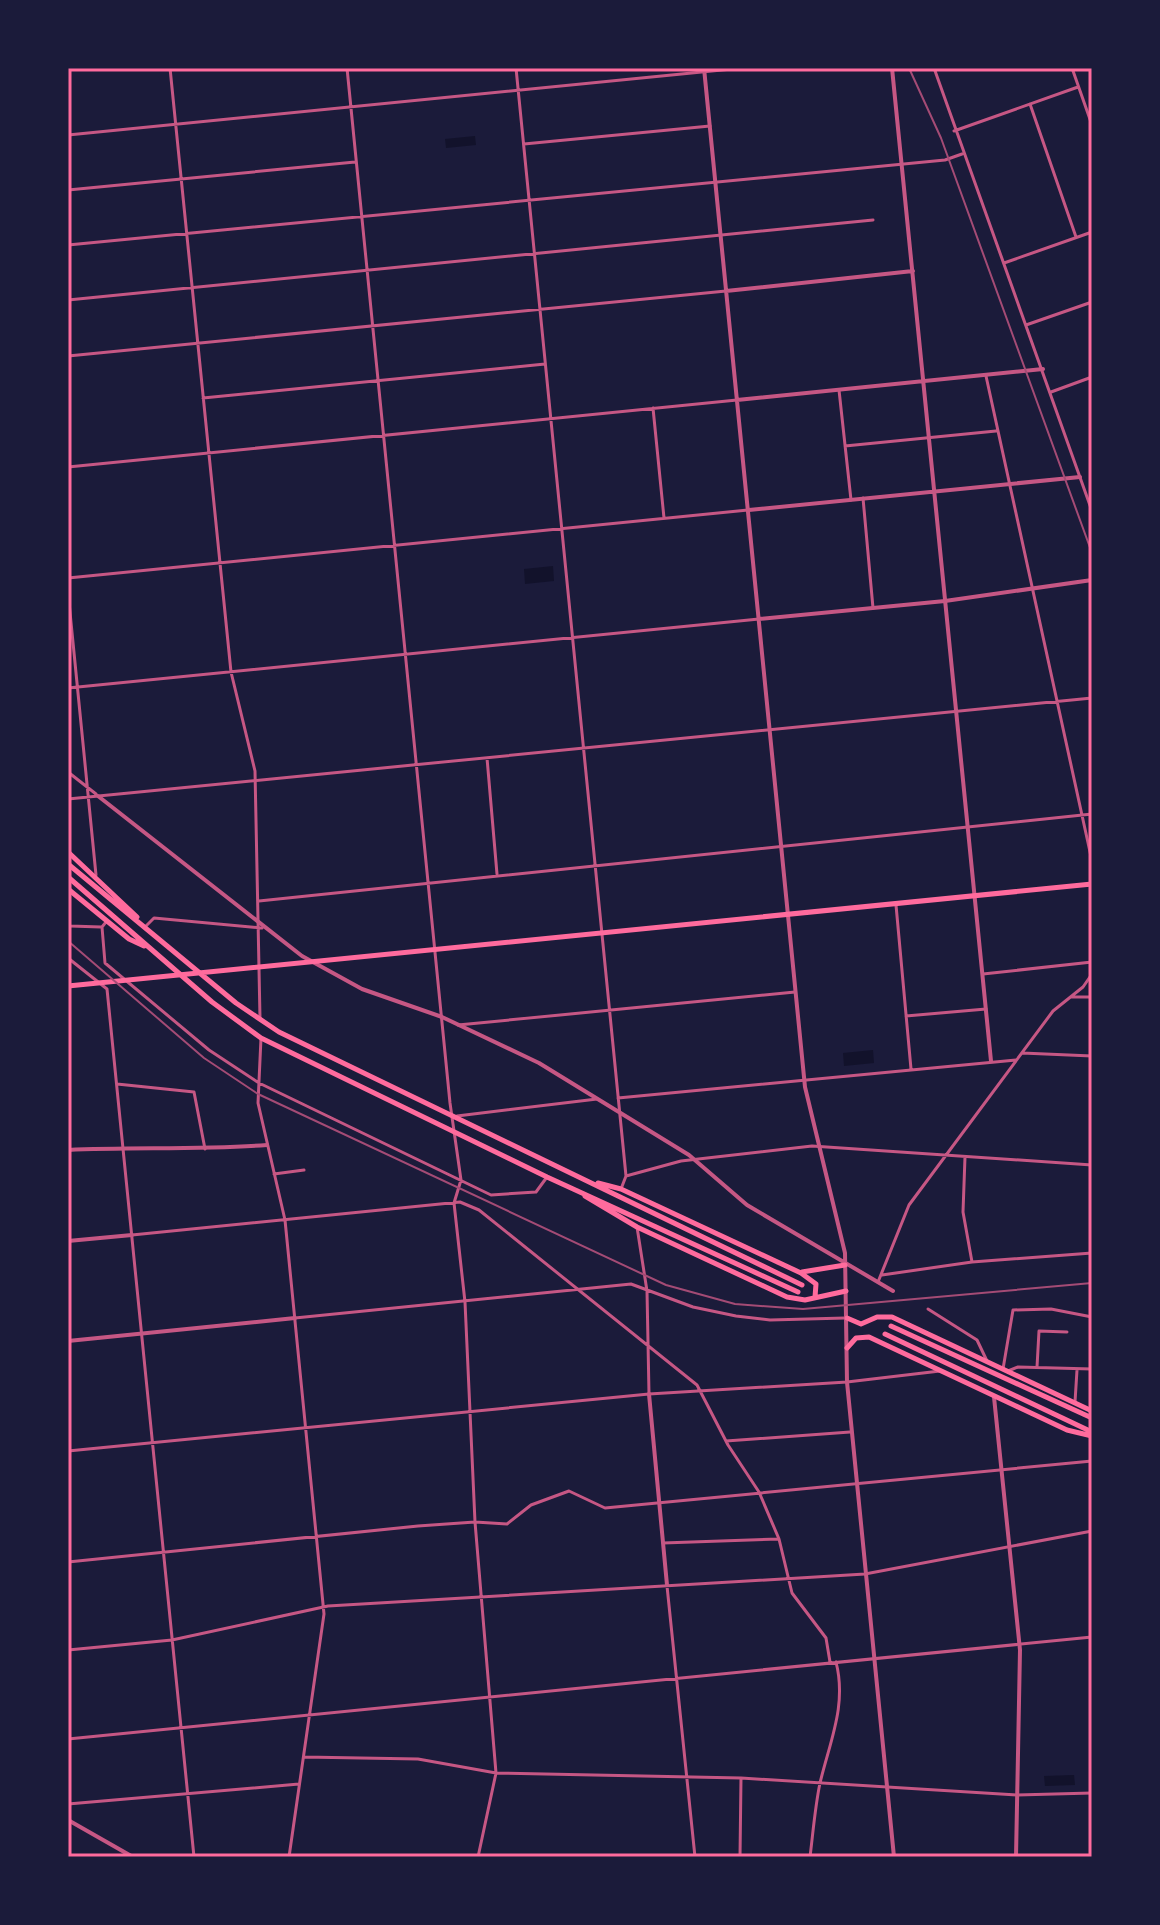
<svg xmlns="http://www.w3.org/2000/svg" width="1160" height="1925" viewBox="0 0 1160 1925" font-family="'Noto Serif',serif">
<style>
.water{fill:#12122b}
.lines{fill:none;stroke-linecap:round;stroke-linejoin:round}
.minor{stroke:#c65784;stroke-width:3}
.tertiary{stroke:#c65784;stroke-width:4}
.primary{stroke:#ff6b9d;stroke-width:5}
.rail{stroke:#a44b75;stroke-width:2}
.neatline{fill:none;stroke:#ff6b9d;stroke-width:3}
</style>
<rect width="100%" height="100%" fill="#1b1b3a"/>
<path class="water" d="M 475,136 L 476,145 L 446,148 L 445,139 Z
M 553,566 L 554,581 L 525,584 L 524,569 Z
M 873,1050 L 874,1063 L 844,1066 L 843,1053 Z
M 1074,1775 L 1075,1785 L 1045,1786 L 1044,1776 Z"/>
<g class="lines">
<path class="minor" d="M 170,68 L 231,672 L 255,771 L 260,1018
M 347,68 L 450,1103 L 461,1180 L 454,1203 L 465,1302 L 475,1522 L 496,1773 L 478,1857
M 516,68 L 626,1176
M 934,68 L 1092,511
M 1072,68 L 1092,125
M 1030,104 L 1076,237
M 954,131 L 1078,87
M 68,135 L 742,68
M 524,144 L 710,126
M 68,190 L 355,162
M 68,245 L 945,160 L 962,154
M 1004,263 L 1092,232
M 68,300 L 873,220
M 1026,325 L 1092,302
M 68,356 L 726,291
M 986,376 L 1092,861
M 839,390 L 851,500
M 1051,392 L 1092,377
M 203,398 L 545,364
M 653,408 L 664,518
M 845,446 L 996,431
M 68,467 L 737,400
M 863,498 L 873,608
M 68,578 L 748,510
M 68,592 L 96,875
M 68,688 L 759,619
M 487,758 L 497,874
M 68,772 L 96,794
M 68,799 L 1092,698
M 259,901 L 1092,814
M 896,905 L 911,1069
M 68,922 L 70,926 L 101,927
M 106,922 L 102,927 L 105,963 L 209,1050 L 259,1083 L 491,1195 L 536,1192 L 547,1177
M 145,927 L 154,918 L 262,928
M 68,958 L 107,989 L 194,1857
M 983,974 L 1092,962
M 1072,997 L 1092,997
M 906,1016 L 986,1009
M 458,1025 L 795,992
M 261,1038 L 258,1103 L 285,1220 L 324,1614 L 289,1857
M 1022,1053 L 1092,1056
M 117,1084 L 194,1092 L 205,1149
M 618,1098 L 1016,1060
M 457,1116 L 597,1099
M 965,1157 L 963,1212 L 972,1262
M 274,1174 L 304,1170
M 621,1189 L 626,1176 L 681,1161 L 812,1146 L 1092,1165
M 637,1227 L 647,1291 L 649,1394
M 132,1235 L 460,1202 L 479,1210 L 697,1385 L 728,1445 L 759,1492 L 779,1539 L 792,1593 L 826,1638 L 830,1662
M 882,1275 L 972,1262 L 1092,1253
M 878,1282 L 909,1205 L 1053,1011 L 1083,987 L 1092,974
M 928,1309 L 977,1340 L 987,1361
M 295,1318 L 631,1284 L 693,1307 L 736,1316 L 770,1320 L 845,1318
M 1037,1367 L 1039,1331 L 1067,1332
M 1003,1369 L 1013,1310 L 1051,1309 L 1092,1317
M 1008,1371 L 1018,1367 L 1092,1369
M 1075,1402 L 1077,1370
M 726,1441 L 850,1432
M 68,1451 L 649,1394 L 847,1382 L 940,1371
M 663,1543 L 779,1539
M 68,1562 L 418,1526 L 475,1522 L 507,1524 L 531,1505 L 569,1491 L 605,1508 L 1092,1461
M 667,1586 L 695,1857
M 68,1650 L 172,1640 L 328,1606 L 865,1574 L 1092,1531
M 68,1739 L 1092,1637
M 304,1757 L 418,1759 L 496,1773 L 741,1778 L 1017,1795 L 1092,1793
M 68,1804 L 299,1784
M 740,1857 L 741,1778
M 810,1857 C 813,1833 815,1807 820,1783 C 830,1741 847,1705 836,1662"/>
<path class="tertiary" d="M 704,68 L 805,1087 L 845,1253 L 847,1382 L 894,1857
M 892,68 L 991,1061
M 726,291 L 913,271
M 737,400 L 1043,369
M 749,510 L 1080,477
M 759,619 L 945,601 L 1092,580
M 98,796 L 302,956 L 362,989 L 442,1017 L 539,1063 L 689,1155 L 747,1205 L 893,1291
M 68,1150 C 135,1147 201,1150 267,1145
M 68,1241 L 132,1235
M 68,1341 L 295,1318
M 649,1394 L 667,1585
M 994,1397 L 1020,1650 L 1016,1857
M 68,1820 L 133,1857"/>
<path class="primary" d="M 68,852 L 137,917
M 68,864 L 236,1003 L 279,1032 L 802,1285
M 68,877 L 212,1002 L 261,1038 L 547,1177 L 798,1292
M 68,889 L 129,939 L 144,946
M 68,986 L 1092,884
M 598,1183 L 621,1189 L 801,1273 L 816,1284 L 815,1297
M 585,1196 L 637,1227 L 787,1297 L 805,1300 L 846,1291
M 802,1272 L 845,1265
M 847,1318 L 861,1324 L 877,1317 L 892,1317 L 1092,1411
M 891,1326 L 1092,1418
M 885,1334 L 1092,1432
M 847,1348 L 856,1338 L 869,1337 L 1067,1430 L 1092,1436"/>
<path class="rail" d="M 909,68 L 941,138 L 1092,553
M 68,941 L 204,1058 L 258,1094 L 666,1285 L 735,1304 L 803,1309 L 1092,1283"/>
</g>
<rect width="1160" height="1925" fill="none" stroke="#1b1b3a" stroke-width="140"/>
<rect x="70" y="70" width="1020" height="1785" class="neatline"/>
</svg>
